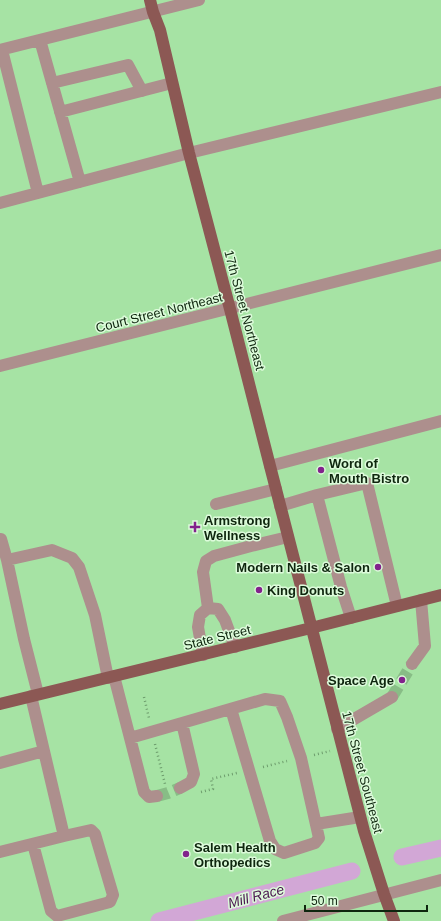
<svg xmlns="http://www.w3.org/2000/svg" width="441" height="921" viewBox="0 0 441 921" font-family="Arial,sans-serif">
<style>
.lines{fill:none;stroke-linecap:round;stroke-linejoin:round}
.canal{stroke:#d2a7d6;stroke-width:17}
.minor-tunnel{stroke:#88bd86;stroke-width:12;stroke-dasharray:12 6;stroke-linecap:butt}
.path{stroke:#6e9d6d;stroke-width:2.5;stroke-dasharray:1 3;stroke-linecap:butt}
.minor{stroke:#ad8f8d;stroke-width:12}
.major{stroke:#8c5854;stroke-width:12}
.poi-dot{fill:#82228c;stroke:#ddfbdb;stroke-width:1.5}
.labels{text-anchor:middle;stroke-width:3;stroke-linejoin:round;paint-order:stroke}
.street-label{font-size:13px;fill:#0e260e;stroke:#ddfbdb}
.poi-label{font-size:13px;font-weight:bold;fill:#0e260e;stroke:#ddfbdb;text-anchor:start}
.water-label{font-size:14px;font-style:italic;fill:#4b1650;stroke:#ddfbdb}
</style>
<rect width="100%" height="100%" fill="#a6e3a4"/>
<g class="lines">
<path class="canal" d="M 402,857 L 441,848
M 159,921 L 352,871"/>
<path class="minor-tunnel" d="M 392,697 L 412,664
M 157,796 L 168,793 L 180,788"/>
<path class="path" d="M 144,697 L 149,718
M 155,744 L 165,784
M 314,755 L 330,751
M 263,767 L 287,761
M 201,792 L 213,789 L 211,779 L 237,773"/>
<path class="minor" d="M 40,40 L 80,182
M 0,50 L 199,0
M 2,50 L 38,193
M 52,83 L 128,65 L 142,91
M 60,112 L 172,83
M 0,203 L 189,153 L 441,92
M 0,366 L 441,255
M 270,466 L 441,421
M 216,504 L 276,489
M 280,506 L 317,495
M 0,540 L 1,539 L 7,560 L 24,639 L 38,694
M 7,560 L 52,550 L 72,558 L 79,567 L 95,615 L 108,678
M 208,608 L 203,572 L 206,561 L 214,556 L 251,546 L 288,537
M 351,618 L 341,587 L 317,495 L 367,483 L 397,606
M 203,655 L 198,627 L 200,615 L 208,608 L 218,609 L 225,620 L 235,647
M 412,664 L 425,646 L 421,600
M 114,676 L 144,792 L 149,797 L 157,796
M 182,723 L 265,699 L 280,701 L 287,717 L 301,758 L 319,838 L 315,843 L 284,853 L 275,849 L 270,841 L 231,709
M 337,729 L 392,697
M 130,738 L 182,723 L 194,774 L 191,782 L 180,788
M 0,763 L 44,751
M 316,824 L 360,817
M 33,844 L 51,911 L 57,916 L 110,902 L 113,895 L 95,834 L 91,830 L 64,836
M 0,852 L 64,836 L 31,696
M 283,921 L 441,880"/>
<path class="major" d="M 150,0 L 153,12 L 160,30 L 189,153 L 230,309 L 270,466 L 364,831 L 384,894 L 394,921
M 0,704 L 311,628 L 441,595"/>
</g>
<g class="poi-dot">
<circle cx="321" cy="470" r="4"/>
<path d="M193 521h4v4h4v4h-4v4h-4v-4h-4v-4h4z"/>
<circle cx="378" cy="567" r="4"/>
<circle cx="259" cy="590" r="4"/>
<circle cx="402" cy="680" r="4"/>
<circle cx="186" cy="854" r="4"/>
</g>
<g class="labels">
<g class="street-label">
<text transform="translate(245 310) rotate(75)" y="5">17th Street Northeast</text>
<text transform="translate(159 312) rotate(-14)" y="5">Court Street Northeast</text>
<text transform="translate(217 637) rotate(-14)" y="5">State Street</text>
<text transform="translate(363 772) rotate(75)" y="5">17th Street Southeast</text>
</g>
<g class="poi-label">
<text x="329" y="468">Word of<tspan x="329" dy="15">Mouth Bistro</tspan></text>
<text x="204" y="525">Armstrong<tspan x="204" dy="15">Wellness</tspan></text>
<text x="370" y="572" text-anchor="end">Modern Nails &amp; Salon</text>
<text x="267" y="595">King Donuts</text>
<text x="394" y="685" text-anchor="end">Space Age</text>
<text x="194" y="852">Salem Health<tspan x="194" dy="15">Orthopedics</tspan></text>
</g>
<g class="water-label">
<text transform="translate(256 896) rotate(-15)" y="5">Mill Race</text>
</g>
</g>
<path d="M305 905v6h122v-6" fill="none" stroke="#0e260e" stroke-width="2"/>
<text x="311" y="905" font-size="12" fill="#0e260e" stroke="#ddfbdb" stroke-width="3" paint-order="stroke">50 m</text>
</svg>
